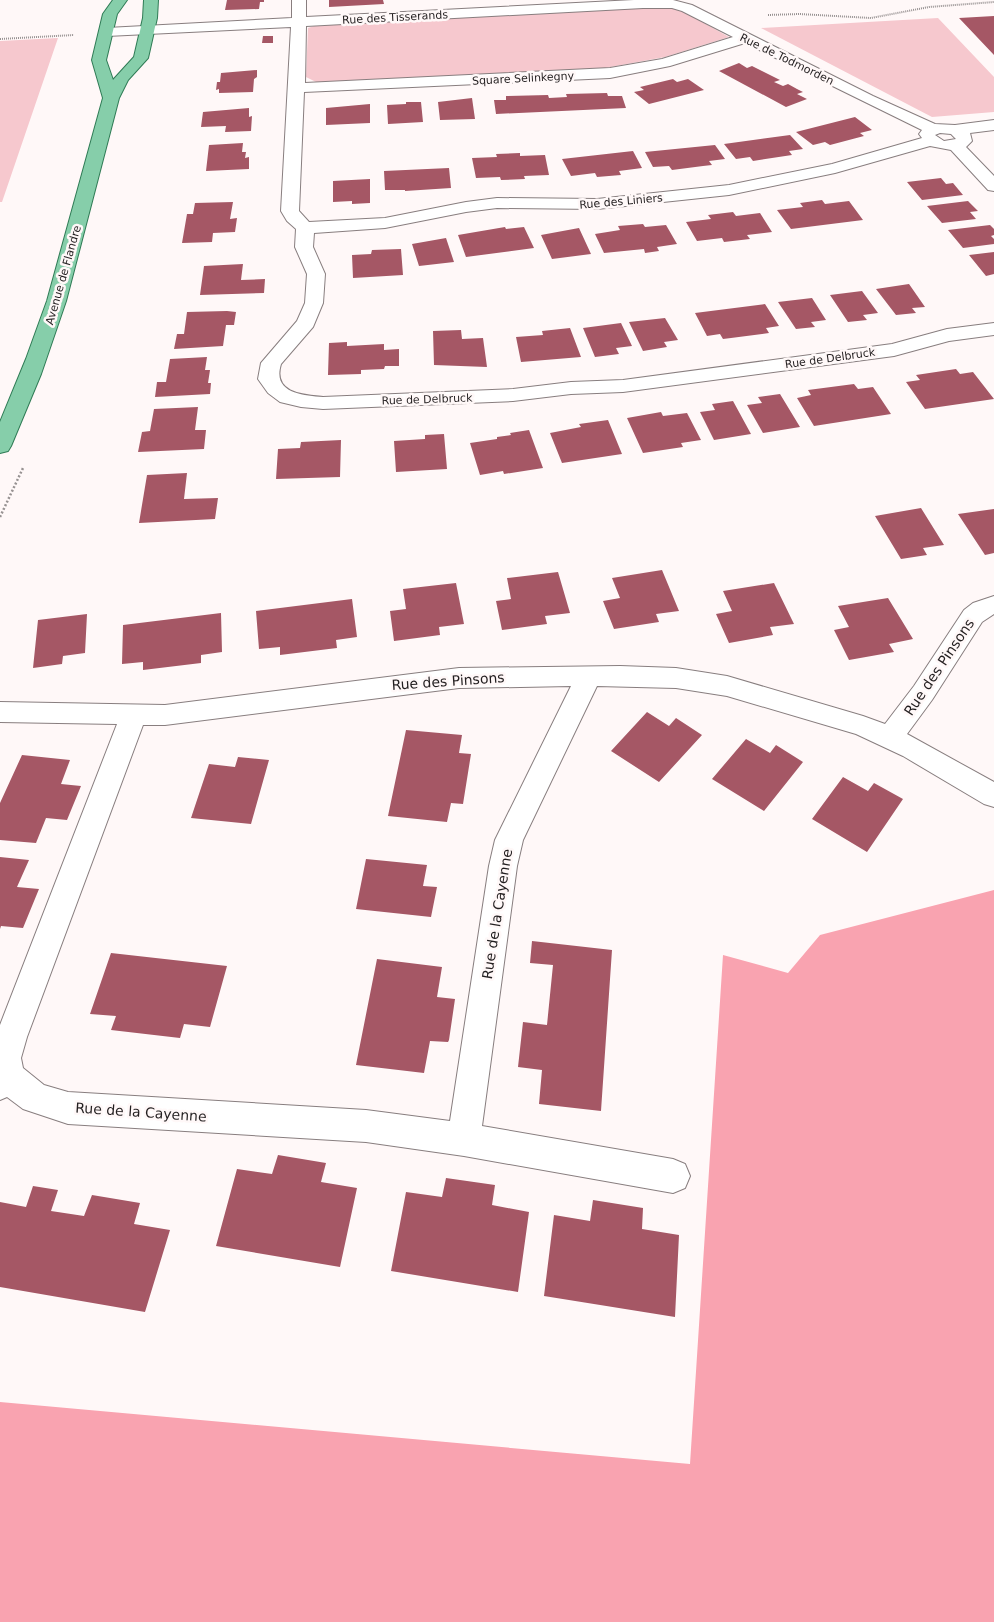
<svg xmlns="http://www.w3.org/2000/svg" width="994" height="1622" viewBox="0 0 994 1622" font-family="'DejaVu Sans',sans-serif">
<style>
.green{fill:#f6c8ce}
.forest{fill:#f9a3b0}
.building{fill:#a55765}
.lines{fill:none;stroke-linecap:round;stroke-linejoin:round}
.minor-casing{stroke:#887e7f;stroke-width:2}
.primary-casing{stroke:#2f7b55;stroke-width:2}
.path-far1{stroke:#979292;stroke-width:2;stroke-dasharray:1 1;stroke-linecap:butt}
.path{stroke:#979292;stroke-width:2.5;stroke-dasharray:2 2;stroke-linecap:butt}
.minor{fill:#fff;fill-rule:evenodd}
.primary{fill:#86ceaa;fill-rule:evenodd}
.labels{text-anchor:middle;stroke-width:5;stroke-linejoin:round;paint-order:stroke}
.far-street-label{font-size:11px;fill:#231f20;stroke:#fff8f8}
.street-label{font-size:14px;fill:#231f20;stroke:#fff8f8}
</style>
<rect width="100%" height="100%" fill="#fff8f8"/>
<path class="green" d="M 659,7 L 679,9 L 729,37 L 665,57 L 605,68 L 565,73 L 318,83 L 306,77 L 308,28 L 323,23 Z
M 938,18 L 994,77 L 994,112 L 932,117 L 761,28 Z
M 58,38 L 2,202 L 0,202 L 0,41 Z"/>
<path class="forest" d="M 994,890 L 994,1622 L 0,1622 L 0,1402 L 690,1464 L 723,955 L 788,973 L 820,935 Z"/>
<path class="building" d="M 227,0 L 264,0 L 264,2 L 260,2 L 259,9 L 225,10 Z
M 329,0 L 383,0 L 384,4 L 329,7 Z
M 994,16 L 994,55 L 959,18 Z
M 263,36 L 273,36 L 273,43 L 262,43 Z
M 739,63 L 747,68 L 752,66 L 780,80 L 774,82 L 783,86 L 788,84 L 797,89 L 803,92 L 797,94 L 807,99 L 786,107 L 719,71 Z
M 257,70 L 257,77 L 254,79 L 253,92 L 219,93 L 219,89 L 216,90 L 217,82 L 220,82 L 221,73 Z
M 673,79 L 677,82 L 688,79 L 704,90 L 649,104 L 634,92 L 644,90 L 640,87 Z
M 607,93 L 608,96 L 622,96 L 626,108 L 496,114 L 494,100 L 506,100 L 506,96 L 548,95 L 549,98 L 567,97 L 566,94 Z
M 472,98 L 475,119 L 440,120 L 438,102 Z
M 406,102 L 421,102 L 423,122 L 388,124 L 387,105 L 406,104 Z
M 370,104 L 370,123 L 326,125 L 326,108 Z
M 249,108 L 249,117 L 252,116 L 251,131 L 225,132 L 226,126 L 201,127 L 203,112 Z
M 855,117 L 872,130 L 860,133 L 864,136 L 830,145 L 825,142 L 813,145 L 796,132 Z
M 790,135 L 803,149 L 789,151 L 792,155 L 753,161 L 750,157 L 736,159 L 724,144 Z
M 243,143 L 242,152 L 246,152 L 245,158 L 249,157 L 249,169 L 206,171 L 209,145 Z
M 715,145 L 725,159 L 709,161 L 712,165 L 703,166 L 672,170 L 669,166 L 653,167 L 645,152 Z
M 633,151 L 642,168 L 619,171 L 621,175 L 597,177 L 595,173 L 571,176 L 562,159 Z
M 520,153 L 520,156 L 545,155 L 549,175 L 524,176 L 525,179 L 501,180 L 500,177 L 476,178 L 472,158 L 497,157 L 496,154 Z
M 449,168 L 451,188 L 405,191 L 405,190 L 385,190 L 384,171 Z
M 941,178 L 946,184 L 953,183 L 963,195 L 922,200 L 907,182 Z
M 370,179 L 370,203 L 352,204 L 352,201 L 333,202 L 333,181 Z
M 822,200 L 825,204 L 849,201 L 863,220 L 791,229 L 777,210 L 803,207 L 800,203 Z
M 968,201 L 978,211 L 970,212 L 976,219 L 942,223 L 927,206 Z
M 233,202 L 230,219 L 237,218 L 235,232 L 213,233 L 212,242 L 182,243 L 187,214 L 193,214 L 195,203 Z
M 733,212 L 736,216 L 760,213 L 772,232 L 747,235 L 750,239 L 724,242 L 722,238 L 697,241 L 686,222 L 711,219 L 708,215 Z
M 643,224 L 645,227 L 666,225 L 677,244 L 657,247 L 659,251 L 645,253 L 644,249 L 604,253 L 595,234 L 620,230 L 618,226 Z
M 990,225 L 994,229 L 994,235 L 991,236 L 994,239 L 994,244 L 963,248 L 948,230 Z
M 505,227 L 506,229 L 524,227 L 534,248 L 466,257 L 458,235 Z
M 579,228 L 591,254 L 552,259 L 541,235 Z
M 446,238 L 454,262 L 419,266 L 412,244 Z
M 401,249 L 403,275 L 353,278 L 352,255 L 371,254 L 372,250 Z
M 994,252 L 994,274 L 986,276 L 969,255 Z
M 243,264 L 241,280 L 265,279 L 264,293 L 200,295 L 204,266 Z
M 909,284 L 925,307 L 912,308 L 916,313 L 896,315 L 876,289 Z
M 862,291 L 878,313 L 863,315 L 867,320 L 848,322 L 830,295 Z
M 812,298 L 826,320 L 811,322 L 815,327 L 796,329 L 778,302 Z
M 765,304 L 779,326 L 766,328 L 769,333 L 731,338 L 723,339 L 720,334 L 707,336 L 695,313 Z
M 227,311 L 236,312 L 234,325 L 226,325 L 223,346 L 174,349 L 177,334 L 184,334 L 187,312 Z
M 665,318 L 678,340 L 664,342 L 667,347 L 643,351 L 629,322 Z
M 621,323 L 632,346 L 616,348 L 619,354 L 595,357 L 583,328 Z
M 570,328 L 581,357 L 521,362 L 516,337 L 543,335 L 542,331 Z
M 461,330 L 462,339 L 483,338 L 487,367 L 434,365 L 433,331 Z
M 347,342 L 347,346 L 384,344 L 384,350 L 399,349 L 399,366 L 385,366 L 384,369 L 361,370 L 361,374 L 328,375 L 329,343 Z
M 207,357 L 205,370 L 210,370 L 208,383 L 211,383 L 210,394 L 155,397 L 157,382 L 166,382 L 170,359 Z
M 956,369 L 960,374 L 973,372 L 994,399 L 925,409 L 906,382 L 920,380 L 916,375 Z
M 854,384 L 858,389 L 873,387 L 891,414 L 814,426 L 797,398 L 811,395 L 808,390 Z
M 780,394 L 800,427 L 763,433 L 747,405 L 762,403 L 758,397 Z
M 733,401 L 751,434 L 714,440 L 700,412 L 715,410 L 712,404 Z
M 198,407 L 195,430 L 206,430 L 204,449 L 138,452 L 142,432 L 150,431 L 154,409 Z
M 661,412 L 663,416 L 687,413 L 701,440 L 681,443 L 683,447 L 643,453 L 627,418 Z
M 608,420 L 622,454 L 562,463 L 550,433 L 581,427 L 579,424 Z
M 529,430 L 543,468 L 504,474 L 503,471 L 480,475 L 470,443 L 497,439 L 497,437 L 511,435 L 510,433 Z
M 444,434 L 447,469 L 396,472 L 394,441 L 425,439 L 425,435 Z
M 341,440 L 340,477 L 276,479 L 278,449 L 300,448 L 301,442 Z
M 187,473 L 184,499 L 218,498 L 215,519 L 139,523 L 147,475 Z
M 921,508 L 944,545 L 923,548 L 927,555 L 901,559 L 875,516 Z
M 994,509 L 994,553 L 985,555 L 958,514 Z
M 662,570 L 679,611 L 656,614 L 659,622 L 614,629 L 603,601 L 620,598 L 612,578 Z
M 558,572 L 570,613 L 545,616 L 547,624 L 502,630 L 496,601 L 511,599 L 507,578 Z
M 456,583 L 464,624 L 439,627 L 440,635 L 394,641 L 390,611 L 406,609 L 403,589 Z
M 774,583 L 794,624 L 770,627 L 773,635 L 729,643 L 716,614 L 732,611 L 723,591 Z
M 888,598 L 913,639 L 889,644 L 894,652 L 849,660 L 834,630 L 849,627 L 838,606 Z
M 352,599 L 357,637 L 336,640 L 337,648 L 280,655 L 280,647 L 259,649 L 256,611 Z
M 221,613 L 222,652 L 201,655 L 201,663 L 143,670 L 143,662 L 122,664 L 123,625 Z
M 87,614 L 85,653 L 63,656 L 62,664 L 33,668 L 38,620 Z
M 647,712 L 669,726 L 676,718 L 702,735 L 659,782 L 611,751 Z
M 406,730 L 462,735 L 459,753 L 471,754 L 463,804 L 451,803 L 447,822 L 388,816 Z
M 746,739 L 770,753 L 776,745 L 803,762 L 764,811 L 712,779 Z
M 22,755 L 70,760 L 61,784 L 81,786 L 67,820 L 46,818 L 36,843 L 0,840 L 0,803 Z
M 238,757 L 269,760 L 251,824 L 191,818 L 209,764 L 235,767 Z
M 843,777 L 868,791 L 874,783 L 903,799 L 867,852 L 812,819 Z
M 0,857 L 29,860 L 17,887 L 39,889 L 23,928 L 1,926 L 0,929 Z
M 366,859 L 427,865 L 423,886 L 437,887 L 431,917 L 356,909 Z
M 532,941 L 612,950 L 601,1111 L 539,1104 L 542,1070 L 518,1067 L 523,1022 L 547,1025 L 553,965 L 530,963 Z
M 111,953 L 227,966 L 210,1027 L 184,1024 L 180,1038 L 111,1030 L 116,1016 L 90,1014 Z
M 377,959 L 442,967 L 437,997 L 455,999 L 449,1040 L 448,1042 L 430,1041 L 424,1073 L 356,1065 Z
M 278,1155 L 326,1163 L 321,1182 L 357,1188 L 340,1267 L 216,1246 L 237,1169 L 272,1174 Z
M 446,1178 L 495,1185 L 492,1205 L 529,1212 L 518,1292 L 391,1271 L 406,1192 L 442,1197 Z
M 33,1186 L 58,1190 L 51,1211 L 84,1216 L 92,1195 L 140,1203 L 134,1224 L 170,1230 L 145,1312 L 0,1287 L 0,1202 L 26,1207 Z
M 593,1200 L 643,1208 L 642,1229 L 679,1235 L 675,1317 L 544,1296 L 554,1215 L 590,1221 Z"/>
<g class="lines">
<defs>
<path id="minor" d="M 292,0 L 306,0 L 306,17 L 634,0 L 673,0 L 692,5 L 873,96 L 935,124 L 955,125 L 994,120 L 994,130 L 970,133 L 972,141 L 966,147 L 994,176 L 994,191 L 988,190 L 951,150 L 930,146 L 835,173 L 729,195 L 597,209 L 497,208 L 466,212 L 385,228 L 314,233 L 313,247 L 325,274 L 323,303 L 313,327 L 281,364 C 272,393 302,395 323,397 L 513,389 L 571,382 L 623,380 L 892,344 L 947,329 L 994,323 L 994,335 L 949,341 L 894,356 L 623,392 L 571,394 L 513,401 L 323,409 L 301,407 L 280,402 L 268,393 L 258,379 L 261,363 L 297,321 L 305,303 L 307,274 L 295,247 L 296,229 L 287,221 L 281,211 L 291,27 L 107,36 L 102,35 L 100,32 L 102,29 L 107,28 L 292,18 ZM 643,8 L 672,8 L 682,11 L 733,37 L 662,59 L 610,68 L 305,83 L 306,26 ZM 745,43 L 922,130 L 919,134 L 922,138 L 832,164 L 729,185 L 597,199 L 497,198 L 466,202 L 385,218 L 309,222 L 299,211 L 304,92 L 610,78 L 670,66 ZM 940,133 L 951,134 L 956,139 L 944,141 L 935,135 Z
M 994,596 L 994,614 L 982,622 L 932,700 L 907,734 L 994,782 L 994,807 L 984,804 L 903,756 L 856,734 L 727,696 L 676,688 L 597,686 L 523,840 L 517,866 L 482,1126 L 673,1159 L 685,1164 L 690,1176 L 685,1188 L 673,1193 L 464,1156 L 366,1142 L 68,1124 L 23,1109 L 7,1097 L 0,1100 L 0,1025 L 117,724 L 0,722 L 0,702 L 165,705 L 459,668 L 620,666 L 676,668 L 727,676 L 863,716 L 885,724 L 914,686 L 964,610 L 973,603 ZM 571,686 L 495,840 L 489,866 L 450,1121 L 366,1110 L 68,1092 L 44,1085 L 23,1068 L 21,1058 L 27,1037 L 143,725 L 165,725 L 459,688 Z"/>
<path id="primary" d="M 113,0 L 127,0 L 117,14 L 106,60 L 113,80 L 134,57 L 143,18 L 144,0 L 158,0 L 157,18 L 148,58 L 128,80 L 119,98 L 66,301 L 41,374 L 11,446 L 8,451 L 0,453 L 0,422 L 26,359 L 47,301 L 103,98 L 92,60 L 103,14 Z"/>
</defs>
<use href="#minor" class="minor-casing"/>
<use href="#primary" class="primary-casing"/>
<path class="path-far1" d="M 768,15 L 799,14 L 871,18 L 929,7 L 994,2
M 0,39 L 74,35"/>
<path class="path" d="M 0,517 L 23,468"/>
<use href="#minor" class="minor"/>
<use href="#primary" class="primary"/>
</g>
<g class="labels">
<g class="far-street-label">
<text transform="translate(395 17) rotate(-3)" y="4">Rue des Tisserands</text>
<text transform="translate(787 59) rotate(26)" y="4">Rue de Todmorden</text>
<text transform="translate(523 78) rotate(-3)" y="4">Square Selinkegny</text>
<text transform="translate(621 201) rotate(-5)" y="4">Rue des Liniers</text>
<text transform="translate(63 275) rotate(-74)" y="4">Avenue de Flandre</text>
<text transform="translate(830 358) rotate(-8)" y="4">Rue de Delbruck</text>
<text transform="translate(427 399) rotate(-2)" y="4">Rue de Delbruck</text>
</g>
<g class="street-label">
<text transform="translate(939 667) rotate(-56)" y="5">Rue des Pinsons</text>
<text transform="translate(448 681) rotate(-4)" y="5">Rue des Pinsons</text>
<text transform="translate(497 914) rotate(-81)" y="5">Rue de la Cayenne</text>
<text transform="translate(141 1112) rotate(4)" y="5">Rue de la Cayenne</text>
</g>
</g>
</svg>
